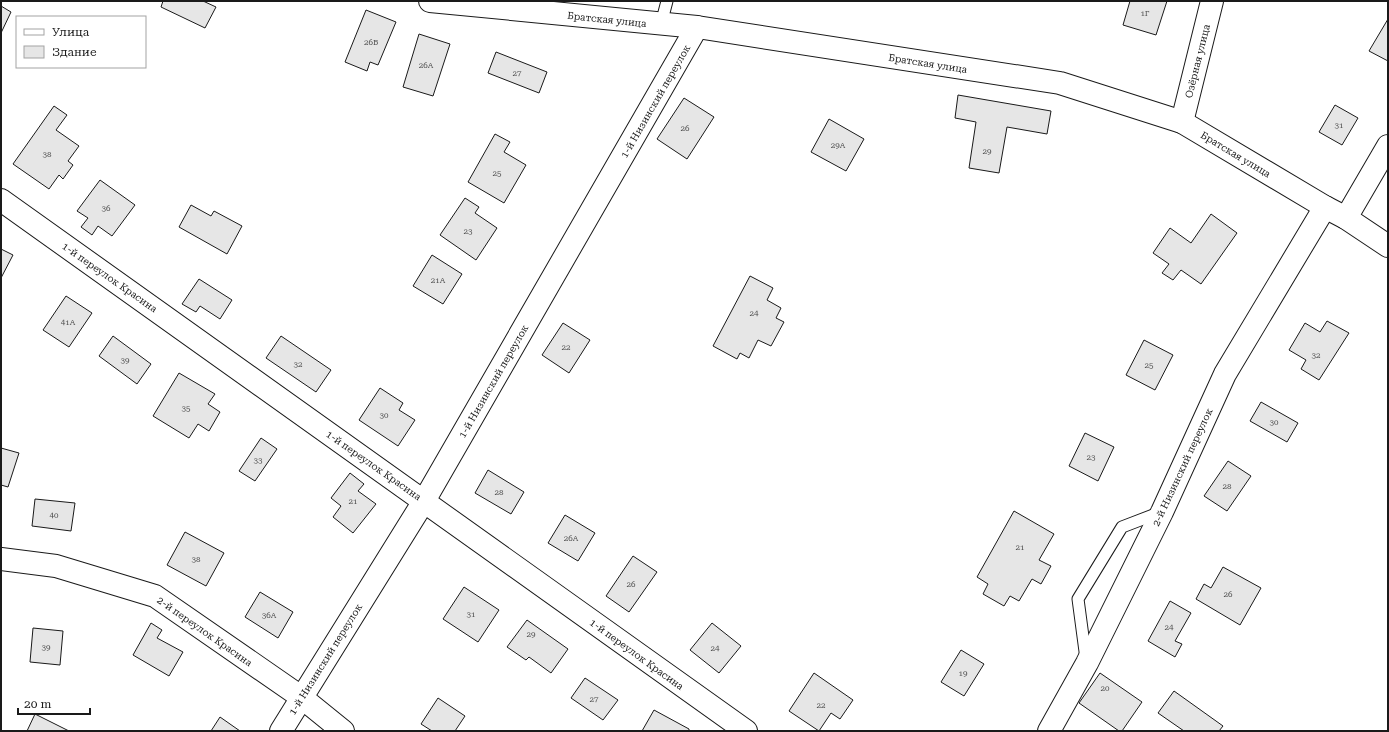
<svg xmlns="http://www.w3.org/2000/svg" width="1389" height="732" viewBox="0 0 1389 732" font-family="'Roboto Serif',serif">
<style>
.building{fill:#e6e6e6;stroke:#1a1a1a}
.lines{fill:none;stroke-linecap:round;stroke-linejoin:round}
.lane-casing{stroke:#1a1a1a;stroke-width:13}
.street-casing{stroke:#1a1a1a;stroke-width:24}
.secondary-casing{stroke:#1a1a1a;stroke-width:24}
.lane{stroke:#fff;stroke-width:11}
.street{stroke:#fff;stroke-width:22}
.secondary{stroke:#fff;stroke-width:22}
.labels{text-anchor:middle;stroke-width:3;stroke-linejoin:round;paint-order:stroke}
.number-label{font-size:8px;fill:#4d4d4d}
.street-label{font-size:10px;fill:#1a1a1a;stroke:#fff}
</style>
<rect width="100%" height="100%" fill="#fff"/>
<path class="building" d="M 163,1 L 203,1 L 216,7 L 205,28 L 161,7 Z
M 1130,1 L 1167,1 L 1156,35 L 1123,25 Z
M 1,6 L 11,12 L 1,33 Z
M 366,10 L 396,22 L 378,65 L 370,62 L 367,71 L 345,62 Z
M 1388,19 L 1388,61 L 1369,51 Z
M 419,34 L 450,44 L 433,96 L 403,87 Z
M 496,52 L 547,72 L 539,93 L 488,73 Z
M 958,95 L 1051,111 L 1047,134 L 1007,127 L 999,173 L 969,168 L 976,122 L 955,118 Z
M 684,98 L 714,117 L 687,159 L 657,139 Z
M 1335,105 L 1358,118 L 1342,145 L 1319,132 Z
M 54,106 L 67,115 L 56,130 L 79,146 L 68,161 L 73,165 L 63,179 L 59,175 L 49,189 L 13,164 Z
M 829,119 L 864,139 L 846,171 L 811,152 Z
M 495,134 L 510,142 L 504,152 L 526,165 L 504,203 L 468,182 Z
M 100,180 L 135,205 L 112,236 L 98,226 L 92,235 L 81,227 L 88,218 L 77,211 Z
M 465,198 L 479,207 L 475,213 L 497,228 L 476,260 L 440,235 Z
M 191,205 L 211,216 L 214,211 L 242,226 L 227,254 L 179,227 Z
M 1211,214 L 1237,233 L 1201,284 L 1181,270 L 1173,280 L 1162,273 L 1169,264 L 1153,253 L 1170,228 L 1191,243 Z
M 1,249 L 13,255 L 1,278 Z
M 432,255 L 462,274 L 443,304 L 413,286 Z
M 750,276 L 773,288 L 767,300 L 781,308 L 776,318 L 784,322 L 771,346 L 758,340 L 749,358 L 740,353 L 737,359 L 713,346 Z
M 199,279 L 232,300 L 220,319 L 200,306 L 196,312 L 182,304 Z
M 66,296 L 92,313 L 69,347 L 43,330 Z
M 1327,321 L 1349,333 L 1319,380 L 1301,369 L 1306,360 L 1289,350 L 1305,323 L 1320,332 Z
M 563,323 L 590,340 L 569,373 L 542,355 Z
M 113,336 L 151,364 L 137,384 L 99,356 Z
M 281,336 L 331,370 L 316,392 L 266,358 Z
M 1144,340 L 1173,355 L 1155,390 L 1126,375 Z
M 179,373 L 215,394 L 208,404 L 220,412 L 209,431 L 198,424 L 189,438 L 153,416 Z
M 380,388 L 403,403 L 399,410 L 415,420 L 398,446 L 359,420 Z
M 1261,402 L 1298,423 L 1287,442 L 1250,421 Z
M 1085,433 L 1114,447 L 1098,481 L 1069,466 Z
M 261,438 L 277,449 L 255,481 L 239,471 Z
M 1,448 L 19,453 L 8,487 L 1,485 Z
M 1228,461 L 1251,476 L 1227,511 L 1204,496 Z
M 488,470 L 524,492 L 511,514 L 475,493 Z
M 350,473 L 364,484 L 358,491 L 376,504 L 353,533 L 333,517 L 341,506 L 331,498 Z
M 35,499 L 75,503 L 71,531 L 32,526 Z
M 1014,511 L 1054,534 L 1039,560 L 1051,566 L 1041,584 L 1032,579 L 1019,601 L 1010,596 L 1004,606 L 983,594 L 988,584 L 977,577 Z
M 565,515 L 595,533 L 578,561 L 548,543 Z
M 185,532 L 224,553 L 206,586 L 167,565 Z
M 633,556 L 657,572 L 629,612 L 606,596 Z
M 1223,567 L 1261,588 L 1240,625 L 1196,599 L 1204,584 L 1211,588 Z
M 464,587 L 499,610 L 478,642 L 443,619 Z
M 260,592 L 293,612 L 278,638 L 245,617 Z
M 1170,601 L 1191,613 L 1175,641 L 1182,644 L 1175,657 L 1148,641 Z
M 527,620 L 568,649 L 551,673 L 529,657 L 526,660 L 507,647 Z
M 151,623 L 162,630 L 157,638 L 183,652 L 169,676 L 133,655 Z
M 712,623 L 741,646 L 719,673 L 690,650 Z
M 33,628 L 63,631 L 60,665 L 30,662 Z
M 961,650 L 984,664 L 964,696 L 941,682 Z
M 814,673 L 853,700 L 840,719 L 831,713 L 819,731 L 789,711 Z
M 1100,673 L 1142,702 L 1122,731 L 1119,731 L 1079,703 Z
M 585,678 L 618,700 L 603,720 L 571,698 Z
M 1174,691 L 1223,726 L 1219,731 L 1184,731 L 1158,713 Z
M 438,698 L 465,716 L 455,731 L 432,731 L 421,724 Z
M 654,710 L 689,729 L 689,731 L 642,731 Z
M 35,714 L 69,731 L 27,731 Z
M 220,717 L 240,731 L 211,731 Z"/>
<g class="lines">
<defs>
<path id="lane" d="M 661,24 L 667,1
M 1086,659 L 1078,599 L 1122,527 L 1161,512"/>
<path id="street" d="M 1182,122 L 1212,1
M 1,200 L 746,731
M 1346,218 L 1388,146
M 1,559 L 56,566 L 155,596 L 301,697 L 343,731
M 281,731 L 424,501 L 697,27
M 1049,731 L 1087,663 L 1162,512 L 1225,374 L 1325,207"/>
<path id="secondary" d="M 430,1 L 697,27 L 1060,83 L 1182,122 L 1325,207 L 1346,218 L 1388,246"/>
</defs>
<use href="#lane" class="lane-casing"/>
<use href="#street" class="street-casing"/>
<use href="#secondary" class="secondary-casing"/>
<use href="#lane" class="lane"/>
<use href="#street" class="street"/>
<use href="#secondary" class="secondary"/>
</g>
<g class="labels">
<g class="number-label">
<text x="1145" y="16">1Г</text>
<text x="371" y="45">26Б</text>
<text x="426" y="68">26А</text>
<text x="517" y="76">27</text>
<text x="1339" y="128">31</text>
<text x="685" y="131">26</text>
<text x="838" y="148">29А</text>
<text x="987" y="154">29</text>
<text x="47" y="157">38</text>
<text x="497" y="176">25</text>
<text x="106" y="211">36</text>
<text x="468" y="234">23</text>
<text x="438" y="283">21А</text>
<text x="754" y="316">24</text>
<text x="68" y="325">41А</text>
<text x="566" y="350">22</text>
<text x="1316" y="358">32</text>
<text x="125" y="363">39</text>
<text x="298" y="367">32</text>
<text x="1149" y="368">25</text>
<text x="186" y="411">35</text>
<text x="384" y="418">30</text>
<text x="1274" y="425">30</text>
<text x="1091" y="460">23</text>
<text x="258" y="463">33</text>
<text x="1227" y="489">28</text>
<text x="499" y="495">28</text>
<text x="353" y="504">21</text>
<text x="54" y="518">40</text>
<text x="571" y="541">26А</text>
<text x="1020" y="550">21</text>
<text x="196" y="562">38</text>
<text x="631" y="587">26</text>
<text x="1228" y="597">26</text>
<text x="471" y="617">31</text>
<text x="269" y="618">36А</text>
<text x="1169" y="630">24</text>
<text x="531" y="637">29</text>
<text x="46" y="650">39</text>
<text x="715" y="651">24</text>
<text x="963" y="676">19</text>
<text x="1105" y="691">20</text>
<text x="594" y="702">27</text>
<text x="821" y="708">22</text>
</g>
<g class="street-label">
<text transform="translate(607 19) rotate(6)" y="4">Братская улица</text>
<text transform="translate(1197 61) rotate(-76)" y="4">Озёрная улица</text>
<text transform="translate(928 63) rotate(9)" y="4">Братская улица</text>
<text transform="translate(655 101) rotate(-60)" y="4">1-й Низинский переулок</text>
<text transform="translate(1236 154) rotate(31)" y="4">Братская улица</text>
<text transform="translate(110 277) rotate(35)" y="4">1-й переулок Красина</text>
<text transform="translate(493 381) rotate(-60)" y="4">1-й Низинский переулок</text>
<text transform="translate(374 465) rotate(35)" y="4">1-й переулок Красина</text>
<text transform="translate(1182 467) rotate(-65)" y="4">2-й Низинский переулок</text>
<text transform="translate(205 631) rotate(35)" y="4">2-й переулок Красина</text>
<text transform="translate(637 654) rotate(36)" y="4">1-й переулок Красина</text>
<text transform="translate(325 659) rotate(-58)" y="4">1-й Низинский переулок</text>
</g>
</g>
<rect width="1389" height="732" fill="none" stroke="#1a1a1a" stroke-width="4"/>
<rect x="16" y="16" width="130" height="52" fill="#ffffff" stroke="#a3a3a3"/>
<rect x="24" y="29" width="20" height="6" fill="#ffffff" stroke="#a3a3a3"/>
<text x="52" y="36" font-size="12" fill="#1a1a1a">Улица</text>
<rect x="24" y="46" width="20" height="12" fill="#e6e6e6" stroke="#a3a3a3"/>
<text x="52" y="56" font-size="12" fill="#1a1a1a">Здание</text>
<path d="M18 708v6h72v-6" fill="none" stroke="#1a1a1a" stroke-width="2"/>
<text x="24" y="708" font-size="12" fill="#1a1a1a" stroke="#ffffff" stroke-width="3" paint-order="stroke">20 m</text>
</svg>
